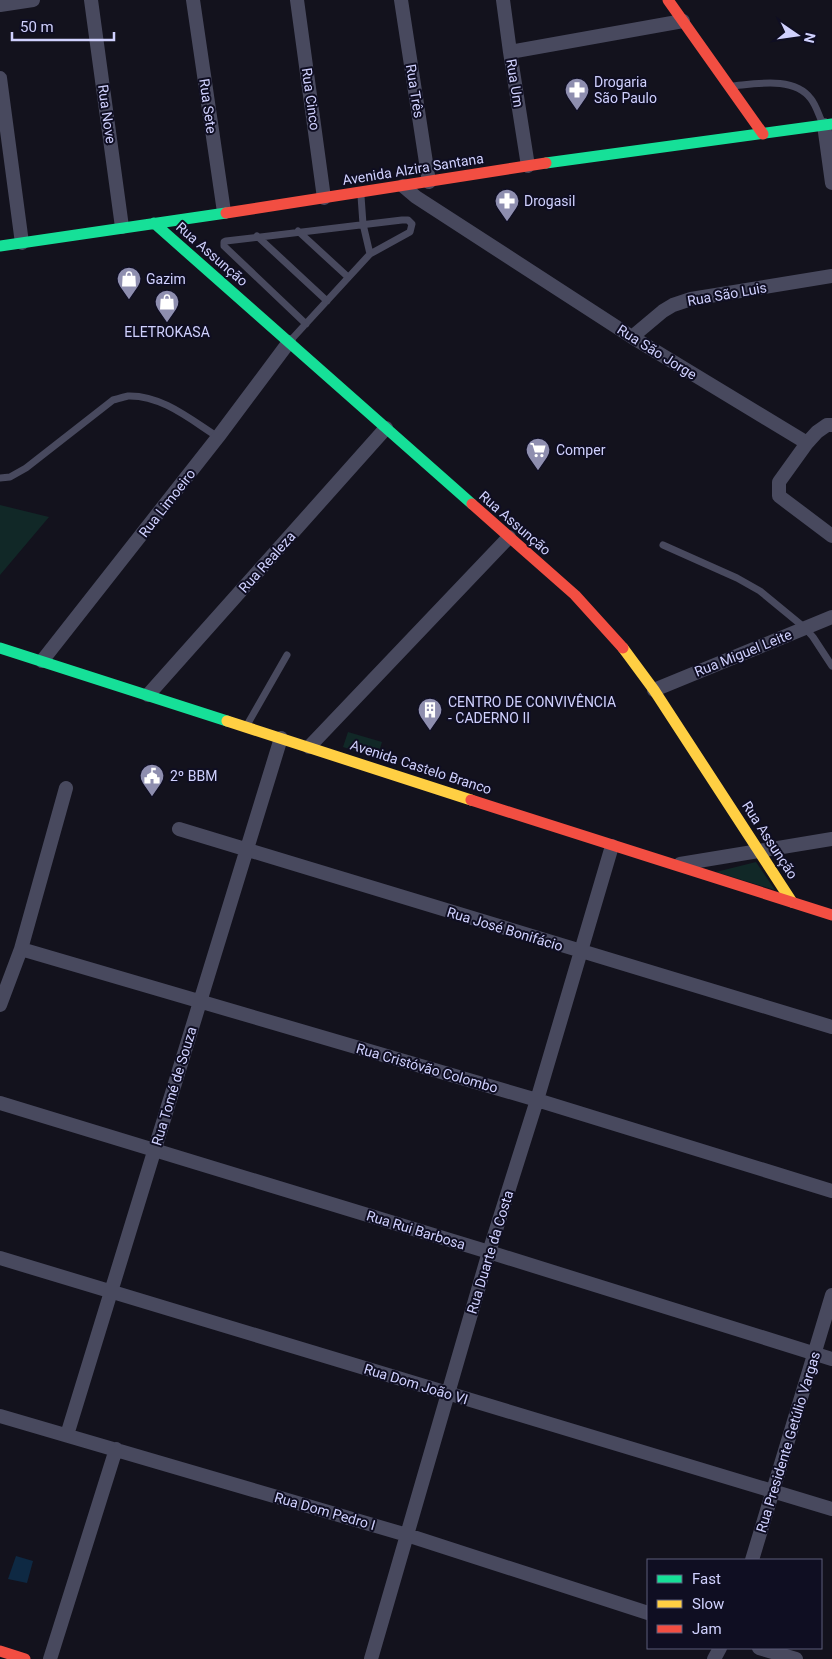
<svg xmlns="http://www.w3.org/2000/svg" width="832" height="1659" viewBox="0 0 832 1659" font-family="Roboto,sans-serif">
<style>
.green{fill:#112827}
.water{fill:#0e2943}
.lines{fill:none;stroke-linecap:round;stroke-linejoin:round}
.lane{stroke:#48495e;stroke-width:7}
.street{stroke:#48495e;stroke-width:14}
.fast{stroke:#16e098;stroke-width:11}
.slow{stroke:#ffcf43;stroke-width:11}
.jam{stroke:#f24e42;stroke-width:11}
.labels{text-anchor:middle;stroke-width:4;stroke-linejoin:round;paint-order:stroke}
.poi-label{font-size:14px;fill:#d0d1fe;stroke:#0f0e22;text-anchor:start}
.street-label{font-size:14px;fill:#d0d1fe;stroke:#0f0e22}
</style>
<rect width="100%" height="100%" fill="#13121d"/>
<path class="green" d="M 0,505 L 49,517 L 0,575 Z
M 348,732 L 382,742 L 377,758 L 343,747 Z
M 756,862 L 775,890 L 716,872 Z"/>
<path class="water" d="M 16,1556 L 33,1561 L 27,1583 L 8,1579 Z"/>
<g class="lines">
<path class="lane" d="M 731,86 C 756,84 794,76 811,99 C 816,105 819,116 823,124
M 298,231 L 348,277
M 257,236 L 327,301
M 306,324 L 224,246 L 224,242 L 226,241 L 402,220 L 408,220 L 412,224 L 410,232 L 370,254
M 290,341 L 370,254 L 363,224 L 361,196
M 0,478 L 10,477 L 26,468 L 113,400 C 117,399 123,397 128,396 C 162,395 191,420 218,437
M 663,545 L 737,578 L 760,591 L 805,628 L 813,637 L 832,666
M 247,725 L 287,655"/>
<path class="street" d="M 91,0 L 122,227
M 193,0 L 224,212
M 297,0 L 324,198
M 401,0 L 429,182
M 503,0 L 510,52 L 528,166
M 0,5 L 33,0
M 510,52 L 683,21
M 0,78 L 22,243
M 824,125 L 832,183
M 403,186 L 416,197 L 632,337 L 807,443
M 632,337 L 663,311 L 673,305 L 691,299 L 832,276
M 832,425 L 827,425 L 817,432 L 807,443 L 779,482 L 779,496 L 832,536
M 42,661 L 218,437 L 289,342
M 654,690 L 832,617
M 148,695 L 386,428
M 309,747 L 509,537
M 179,829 L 832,1027
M 680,864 L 832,839
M 21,949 L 537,1100 L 832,1191
M 0,1005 L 21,949 L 66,788
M 0,1103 L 489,1252 L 832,1359
M 0,1258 L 832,1509
M 0,1416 L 407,1535 L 648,1613
M 67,1435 L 281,738
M 752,1560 L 832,1295
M 759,1648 L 796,1659
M 50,1659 L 116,1449
M 371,1659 L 489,1252 L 537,1100 L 612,846
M 714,1659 L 720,1648"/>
<path class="fast" d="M 546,163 L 832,124
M 154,223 L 472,504
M 0,246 L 226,213
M 0,648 L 227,721"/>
<path class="slow" d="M 623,648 L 654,690 L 792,902
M 227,721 L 471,800"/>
<path class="jam" d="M 668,0 L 763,134
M 226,213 L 546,163
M 472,504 L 575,595 L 623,648
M 471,800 C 591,839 712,876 832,915
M 0,1651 L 25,1659"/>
</g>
<defs>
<symbol id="pharmacy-pin" viewBox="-11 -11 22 30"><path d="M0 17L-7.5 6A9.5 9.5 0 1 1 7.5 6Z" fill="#8e8eaf" stroke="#0f0e22"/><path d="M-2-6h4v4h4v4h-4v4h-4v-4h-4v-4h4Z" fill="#fff"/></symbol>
<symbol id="shop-pin" viewBox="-11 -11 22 30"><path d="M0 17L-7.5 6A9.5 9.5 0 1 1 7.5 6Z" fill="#8e8eaf" stroke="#0f0e22"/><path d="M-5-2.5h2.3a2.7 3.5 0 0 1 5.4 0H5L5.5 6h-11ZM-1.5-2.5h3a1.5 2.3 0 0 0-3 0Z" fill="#fff"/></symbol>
<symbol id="supermarket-pin" viewBox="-11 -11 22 30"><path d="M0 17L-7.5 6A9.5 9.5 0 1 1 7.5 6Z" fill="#8e8eaf" stroke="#0f0e22"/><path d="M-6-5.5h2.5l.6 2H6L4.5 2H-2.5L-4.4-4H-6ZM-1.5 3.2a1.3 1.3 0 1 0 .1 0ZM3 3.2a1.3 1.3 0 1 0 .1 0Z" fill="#fff"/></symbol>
<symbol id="building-pin" viewBox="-11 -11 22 30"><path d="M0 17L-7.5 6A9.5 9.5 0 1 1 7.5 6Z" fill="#8e8eaf" stroke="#0f0e22"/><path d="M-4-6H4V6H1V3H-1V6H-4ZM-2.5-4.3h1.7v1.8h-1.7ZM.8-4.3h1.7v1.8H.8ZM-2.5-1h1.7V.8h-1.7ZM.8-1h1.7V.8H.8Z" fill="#fff"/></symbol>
<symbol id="civic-pin" viewBox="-11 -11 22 30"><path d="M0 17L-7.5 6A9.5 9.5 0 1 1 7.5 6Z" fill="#8e8eaf" stroke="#0f0e22"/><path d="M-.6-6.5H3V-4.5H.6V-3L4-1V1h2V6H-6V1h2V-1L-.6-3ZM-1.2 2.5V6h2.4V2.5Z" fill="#fff"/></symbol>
</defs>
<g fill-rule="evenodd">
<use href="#pharmacy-pin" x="563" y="76" width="28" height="38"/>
<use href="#pharmacy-pin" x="493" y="187" width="28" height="38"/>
<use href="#shop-pin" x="115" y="265" width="28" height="38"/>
<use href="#shop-pin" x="153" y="288" width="28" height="38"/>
<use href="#supermarket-pin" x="524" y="436" width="28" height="38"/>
<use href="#building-pin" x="416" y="696" width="28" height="38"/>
<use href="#civic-pin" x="138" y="762" width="28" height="38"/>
</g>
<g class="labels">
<g class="poi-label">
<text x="594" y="87">Drogaria<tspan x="594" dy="16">São Paulo</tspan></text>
<text x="524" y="206">Drogasil</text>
<text x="146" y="284">Gazim</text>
<text x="167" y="337" text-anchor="middle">ELETROKASA</text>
<text x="556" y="455">Comper</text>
<text x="448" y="707">CENTRO DE CONVIVÊNCIA<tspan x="448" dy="16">- CADERNO II</tspan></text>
<text x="170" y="781">2º BBM</text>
</g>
<g class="street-label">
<text transform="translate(515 83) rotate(81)" y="5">Rua Um</text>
<text transform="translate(415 91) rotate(81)" y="5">Rua Três</text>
<text transform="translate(311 99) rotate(82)" y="5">Rua Cinco</text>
<text transform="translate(208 106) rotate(82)" y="5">Rua Sete</text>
<text transform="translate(107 114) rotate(82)" y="5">Rua Nove</text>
<text transform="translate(413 169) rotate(-9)" y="5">Avenida Alzira Santana</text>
<text transform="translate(212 254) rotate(41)" y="5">Rua Assunção</text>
<text transform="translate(727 294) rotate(-10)" y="5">Rua São Luis</text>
<text transform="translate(657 352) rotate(32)" y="5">Rua São Jorge</text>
<text transform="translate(167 503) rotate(-52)" y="5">Rua Limoeiro</text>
<text transform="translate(515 523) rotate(41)" y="5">Rua Assunção</text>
<text transform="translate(267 562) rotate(-48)" y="5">Rua Realeza</text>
<text transform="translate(743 653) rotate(-22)" y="5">Rua Miguel Leite</text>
<text transform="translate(421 767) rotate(18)" y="5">Avenida Castelo Branco</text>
<text transform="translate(770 840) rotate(57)" y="5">Rua Assunção</text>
<text transform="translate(505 929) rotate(17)" y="5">Rua José Bonifácio</text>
<text transform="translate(427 1068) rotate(16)" y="5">Rua Cristóvão Colombo</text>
<text transform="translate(174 1086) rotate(-73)" y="5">Rua Tomé de Souza</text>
<text transform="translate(416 1230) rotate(17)" y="5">Rua Rui Barbosa</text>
<text transform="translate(490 1252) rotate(-73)" y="5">Rua Duarte da Costa</text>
<text transform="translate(416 1384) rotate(17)" y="5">Rua Dom João VI</text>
<text transform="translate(788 1442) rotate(-73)" y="5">Rua Presidente Getúlio Vargas</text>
<text transform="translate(325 1511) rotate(16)" y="5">Rua Dom Pedro I</text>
</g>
</g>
<rect x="647" y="1559" width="175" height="90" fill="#0f0e22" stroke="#5c5c7a"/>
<rect x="657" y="1575" width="25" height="8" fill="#16e098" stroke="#5c5c7a"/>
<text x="692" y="1584" font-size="15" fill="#d0d1fe">Fast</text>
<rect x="657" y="1600" width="25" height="8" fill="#ffcf43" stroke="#5c5c7a"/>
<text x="692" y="1609" font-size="15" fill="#d0d1fe">Slow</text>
<rect x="657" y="1625" width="25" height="8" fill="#f24e42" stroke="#5c5c7a"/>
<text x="692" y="1634" font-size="15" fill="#d0d1fe">Jam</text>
<g transform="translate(797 35) rotate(103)" stroke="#0f0e22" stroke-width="4" paint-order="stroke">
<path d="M0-4L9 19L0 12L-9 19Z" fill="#d0d1fe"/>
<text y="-8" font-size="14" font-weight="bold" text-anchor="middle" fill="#d0d1fe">N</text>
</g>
<path d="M12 32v8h102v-8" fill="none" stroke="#d0d1fe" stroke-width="2.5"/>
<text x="20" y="32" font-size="15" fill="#d0d1fe" stroke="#0f0e22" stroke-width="4" paint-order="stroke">50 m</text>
</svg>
